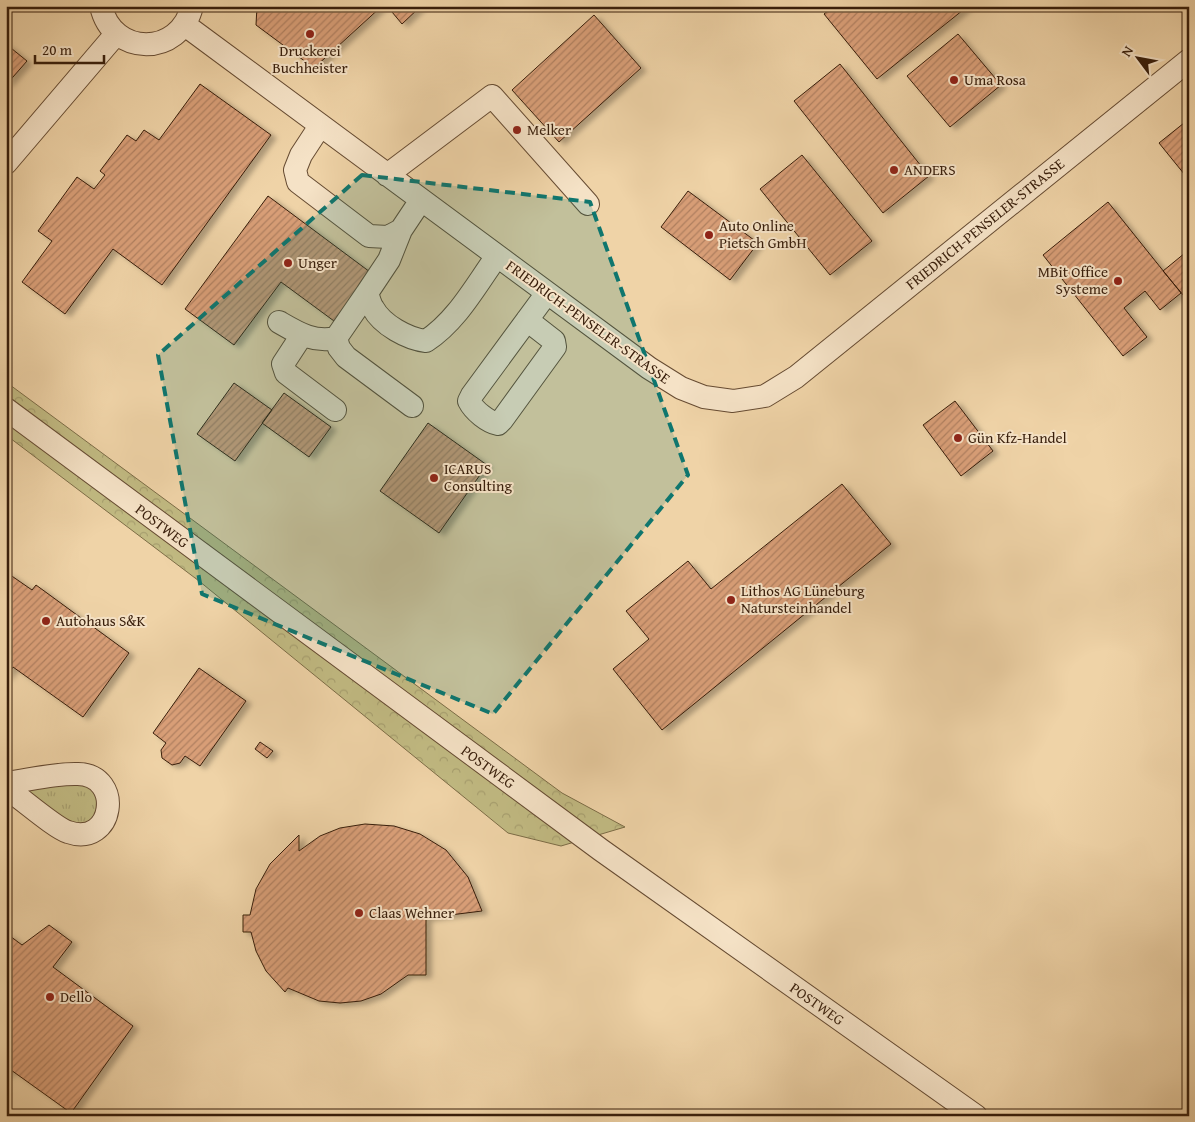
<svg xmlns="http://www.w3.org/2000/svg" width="1195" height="1122" viewBox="0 0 1195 1122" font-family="'Gentium Book Plus',serif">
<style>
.grass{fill:url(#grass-tufts);stroke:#7c6c46}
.forest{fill:url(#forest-crowns);stroke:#7c6c46}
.building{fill:url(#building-hatch);stroke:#381e0b;filter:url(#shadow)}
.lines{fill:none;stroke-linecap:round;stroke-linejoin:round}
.minor-casing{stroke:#664b32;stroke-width:24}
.minor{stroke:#f5e2c6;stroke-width:22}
.marked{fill:#0f766e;fill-opacity:0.2;stroke:#0f766e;stroke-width:4;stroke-dasharray:10 6;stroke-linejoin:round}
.poi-dot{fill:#8f2418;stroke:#f5e2c6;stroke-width:2}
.labels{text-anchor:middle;stroke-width:4;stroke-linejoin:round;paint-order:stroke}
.poi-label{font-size:15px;fill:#381e0b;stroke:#f5e2c6;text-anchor:start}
.street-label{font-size:15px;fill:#381e0b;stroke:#f5e2c6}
</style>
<defs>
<pattern id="grass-tufts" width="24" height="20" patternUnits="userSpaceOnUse" patternTransform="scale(1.25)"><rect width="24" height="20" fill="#c1ba82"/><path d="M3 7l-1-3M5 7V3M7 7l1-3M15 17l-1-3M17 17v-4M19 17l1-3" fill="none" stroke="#a79f6f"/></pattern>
<pattern id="forest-crowns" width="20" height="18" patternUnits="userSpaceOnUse" patternTransform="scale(1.25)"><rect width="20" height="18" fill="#c1ba82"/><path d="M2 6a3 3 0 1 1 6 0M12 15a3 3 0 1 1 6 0" fill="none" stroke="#a79f6f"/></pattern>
<pattern id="building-hatch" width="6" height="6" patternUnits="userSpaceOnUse" patternTransform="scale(1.25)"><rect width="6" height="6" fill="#d89e77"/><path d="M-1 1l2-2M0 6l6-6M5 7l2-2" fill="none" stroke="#b08060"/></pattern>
<filter id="shadow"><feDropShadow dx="5.5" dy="3" stdDeviation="2.5" flood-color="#0004"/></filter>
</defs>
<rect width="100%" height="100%" fill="#efd3a7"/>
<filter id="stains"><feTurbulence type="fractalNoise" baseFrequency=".004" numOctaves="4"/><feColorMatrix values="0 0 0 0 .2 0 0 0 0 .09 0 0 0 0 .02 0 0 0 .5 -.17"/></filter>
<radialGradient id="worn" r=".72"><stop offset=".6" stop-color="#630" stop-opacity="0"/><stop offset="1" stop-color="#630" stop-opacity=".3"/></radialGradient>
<path class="grass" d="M 79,774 L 107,794 L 84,835 L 6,783 Z"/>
<path class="forest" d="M 6,382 L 562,793 L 625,827 L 561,846 L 508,833 L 199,581 L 6,435 Z"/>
<path class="building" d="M 257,6 L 382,6 L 314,68 L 256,25 Z
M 387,6 L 421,6 L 402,24 Z
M 834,6 L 968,6 L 877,79 L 824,14 Z
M 594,15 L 641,68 L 559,142 L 512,90 Z
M 958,34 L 1001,85 L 950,127 L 907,76 Z
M 6,44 L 27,61 L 6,85 Z
M 840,64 L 929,176 L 883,213 L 794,101 Z
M 200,84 L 271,135 L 162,285 L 113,249 L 65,314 L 22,282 L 52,241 L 38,231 L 77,177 L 94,189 L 105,175 L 100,171 L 127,135 L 136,141 L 144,130 L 159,140 Z
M 1189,119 L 1189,180 L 1159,143 Z
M 802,155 L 872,241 L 830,275 L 760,189 Z
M 688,191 L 758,243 L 730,280 L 661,227 Z
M 268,196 L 370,272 L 334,321 L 281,282 L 234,345 L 185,309 Z
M 1108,202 L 1181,293 L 1160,310 L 1145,291 L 1124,308 L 1147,337 L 1123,356 L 1043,255 Z
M 1185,253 L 1189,257 L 1189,302 L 1163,271 Z
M 234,383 L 272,410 L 235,461 L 197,434 Z
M 284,393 L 331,427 L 309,457 L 262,423 Z
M 955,401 L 993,451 L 961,476 L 923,425 Z
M 428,423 L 487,465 L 439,533 L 380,491 Z
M 842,484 L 891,544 L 662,730 L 613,669 L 649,639 L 626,611 L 688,561 L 711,589 Z
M 6,572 L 32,590 L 36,585 L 129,653 L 83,717 L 13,667 L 6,678 Z
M 199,668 L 246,701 L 200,766 L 185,756 L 180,763 L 172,765 L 162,758 L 161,750 L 166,743 L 153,733 Z
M 260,742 L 273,751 L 267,758 L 255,749 Z
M 365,824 L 394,826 L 420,834 L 446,850 L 468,877 L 482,911 L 426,918 L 426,975 L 408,975 L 381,994 L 361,1001 L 340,1003 L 319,1001 L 288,988 L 285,992 L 266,971 L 256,951 L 251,932 L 243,932 L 243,915 L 250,915 L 256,889 L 270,864 L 299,835 L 299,851 L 320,836 L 340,828 Z
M 49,925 L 72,942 L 53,967 L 133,1026 L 71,1113 L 11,1070 L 6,1076 L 6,933 L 22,945 Z"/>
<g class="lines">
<defs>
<path id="minor" d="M 101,6 C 112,57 180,57 192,6
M 185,25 L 649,368 L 681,388 L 704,397 L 733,401 L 765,396 L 796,377 L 1189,60
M 320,126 L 301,155 L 295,170 L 298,182 L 369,236 L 388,237 L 401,230 L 421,200
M 6,163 L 116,34
M 387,175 L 492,96 L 588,204
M 401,230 L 389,260 L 367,293 C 369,298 370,304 373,308 C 382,325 408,339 426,341 C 457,321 476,285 497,256
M 527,320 L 554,341 L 555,347 L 502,420 L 498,424 C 488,422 474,411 469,401 L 472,395 L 547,293
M 279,322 C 298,333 314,343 336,338 L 367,293
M 302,335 L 283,364 L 286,373 L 335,410
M 336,338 L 339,348 L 346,357 L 412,406
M 6,409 L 601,850 L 976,1116
M 6,783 C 29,780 55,773 78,774 C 124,775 114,848 68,832 C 55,828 20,797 6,788"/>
</defs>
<use href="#minor" class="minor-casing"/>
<use href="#minor" class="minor"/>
</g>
<path class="marked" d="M 362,175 L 590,202 L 688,475 L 493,714 L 202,594 L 158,355 Z"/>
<g class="poi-dot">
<circle cx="310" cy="34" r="5"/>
<circle cx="954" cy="80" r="5"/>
<circle cx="517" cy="130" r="5"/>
<circle cx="894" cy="170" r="5"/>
<circle cx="709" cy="235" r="5"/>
<circle cx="288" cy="263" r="5"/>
<circle cx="1118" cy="281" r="5"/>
<circle cx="958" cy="438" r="5"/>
<circle cx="434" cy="478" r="5"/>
<circle cx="731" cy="600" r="5"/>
<circle cx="46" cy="621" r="5"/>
<circle cx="359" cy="913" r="5"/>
<circle cx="50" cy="997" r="5"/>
</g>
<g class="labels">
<g class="poi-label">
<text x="310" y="56" text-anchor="middle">Druckerei<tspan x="310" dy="17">Buchheister</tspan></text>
<text x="964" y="85">Uma Rosa</text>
<text x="527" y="135">Melker</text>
<text x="904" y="175">ANDERS</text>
<text x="719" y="231">Auto Online<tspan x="719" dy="17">Pietsch GmbH</tspan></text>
<text x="298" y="268">Unger</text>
<text x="1108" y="277" text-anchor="end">MBit Office<tspan x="1108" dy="17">Systeme</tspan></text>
<text x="968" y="443">Gün Kfz-Handel</text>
<text x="444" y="474">ICARUS<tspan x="444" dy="17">Consulting</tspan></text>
<text x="741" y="596">Lithos AG Lüneburg<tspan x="741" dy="17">Natursteinhandel</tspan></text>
<text x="56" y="626">Autohaus S&amp;K</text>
<text x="369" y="918">Claas Wehner</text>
<text x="60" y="1002">Dello</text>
</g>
<g class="street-label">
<text transform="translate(985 224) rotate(-39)" y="5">FRIEDRICH-PENSELER-STRASSE</text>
<text transform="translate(588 322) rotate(36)" y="5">FRIEDRICH-PENSELER-STRASSE</text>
<text transform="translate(162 526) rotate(37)" y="5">POSTWEG</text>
<text transform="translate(488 767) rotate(36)" y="5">POSTWEG</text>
<text transform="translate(817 1004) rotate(35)" y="5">POSTWEG</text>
</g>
</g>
<rect width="1195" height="1122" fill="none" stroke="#efd3a7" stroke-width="25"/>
<rect x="8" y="8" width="1180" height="1107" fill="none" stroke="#381e0b" stroke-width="2.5"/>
<rect x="12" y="12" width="1170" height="1097" fill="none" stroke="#381e0b"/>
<g transform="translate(1138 58) rotate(302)" stroke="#f5e2c6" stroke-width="4" paint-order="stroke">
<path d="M0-4L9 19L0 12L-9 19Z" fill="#381e0b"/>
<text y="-8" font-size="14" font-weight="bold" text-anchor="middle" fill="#381e0b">N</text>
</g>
<path d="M35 55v8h69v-8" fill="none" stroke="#381e0b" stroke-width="2.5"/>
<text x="42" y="55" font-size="15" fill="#381e0b" stroke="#f5e2c6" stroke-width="4" paint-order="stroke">20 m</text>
<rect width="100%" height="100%" filter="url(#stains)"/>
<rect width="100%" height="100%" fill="url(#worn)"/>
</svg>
